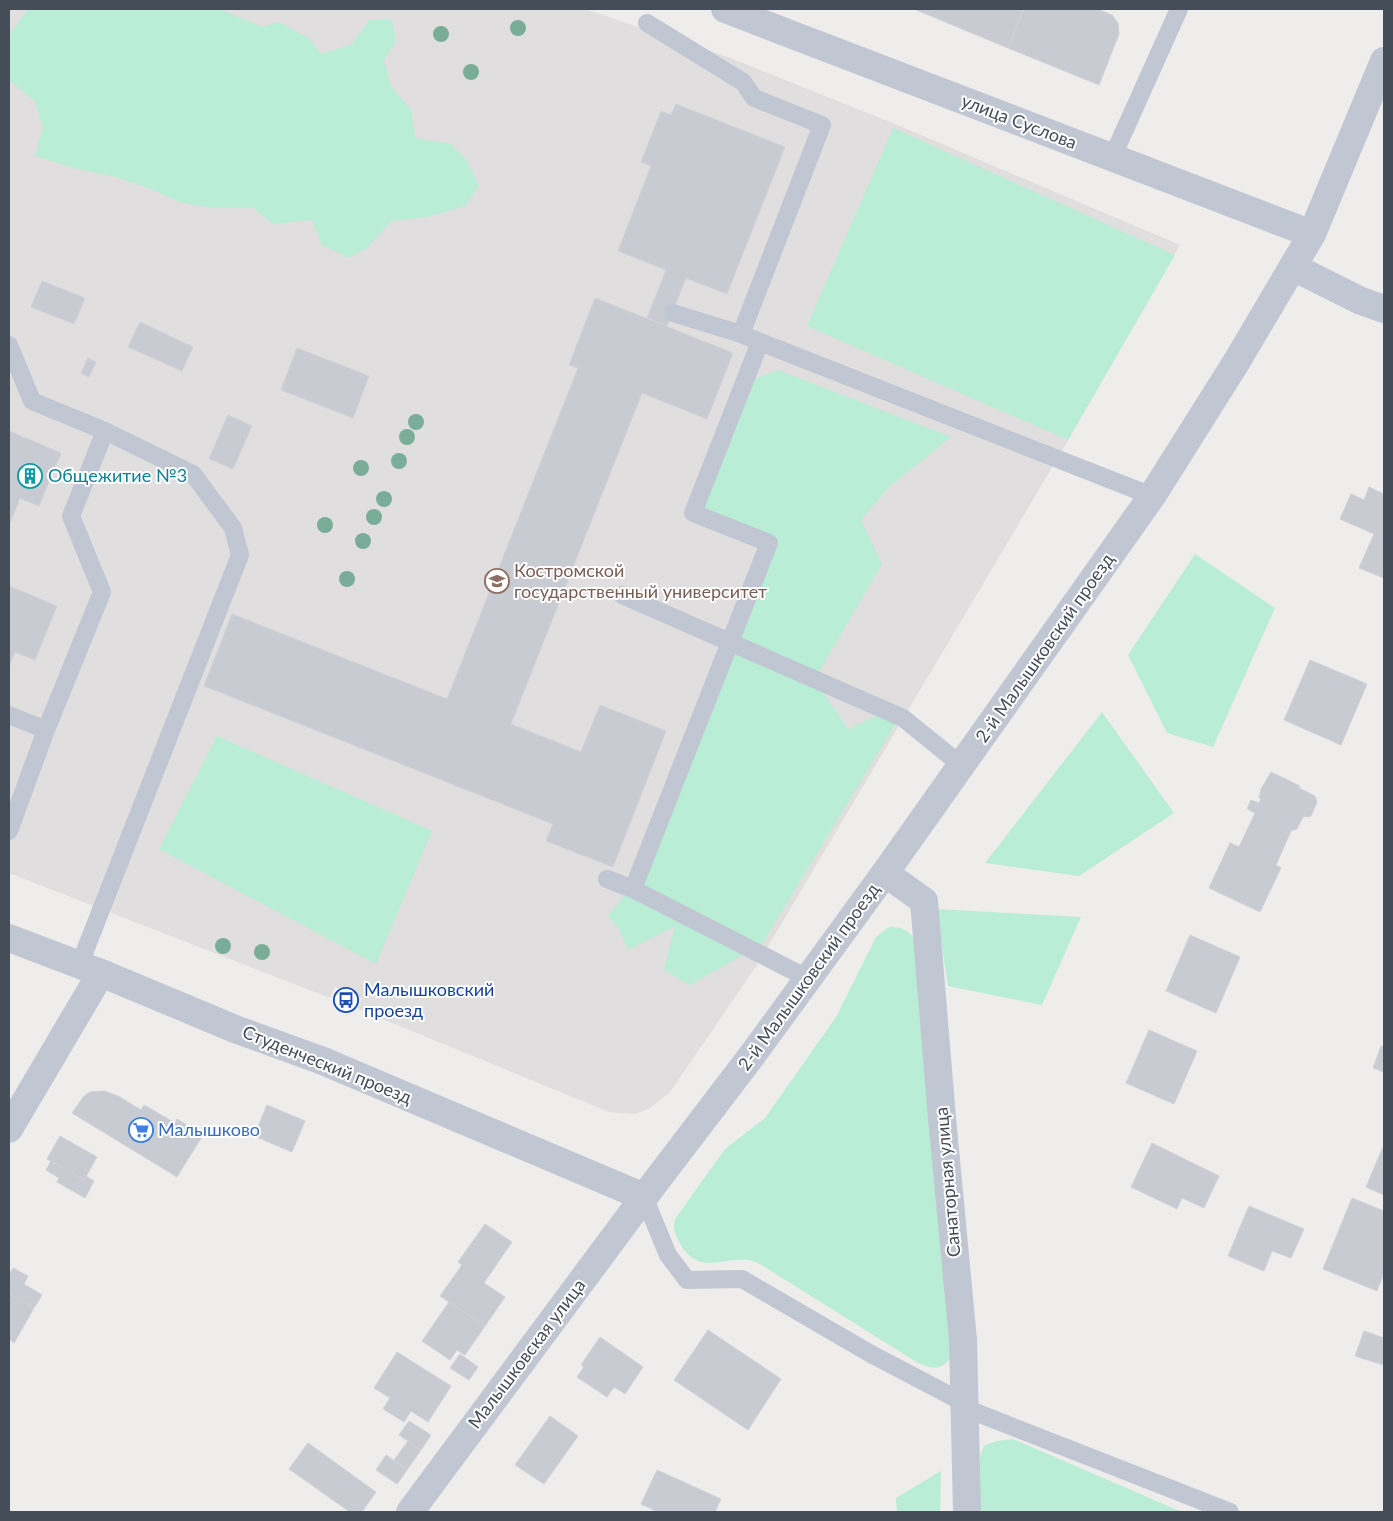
<svg xmlns="http://www.w3.org/2000/svg" width="1393" height="1521" viewBox="0 0 1393 1521" font-family="Lato,sans-serif">
<style>
.education{fill:#e0dede}
.green{fill:#baedd5}
.building{fill:#c9cbd2;stroke:#d0d2d8}
.lines{fill:none;stroke-linecap:round;stroke-linejoin:round}
.service{stroke:#c0c7d2;stroke-width:18}
.minor{stroke:#c0c7d2;stroke-width:28}
.tertiary{stroke:#c0c7d2;stroke-width:28}
.tree{fill:#79ad99}
.labels{text-anchor:middle;stroke-width:4;stroke-linejoin:round;paint-order:stroke}
.street-label{font-size:18px;fill:#454d59;stroke:#fff}
.culture-label{font-size:18px;fill:#0d838f;stroke:#fff;text-anchor:start}
.education-label{font-size:18px;fill:#785e54;stroke:#fff;text-anchor:start}
.transit-label{font-size:18px;fill:#164399;stroke:#fff;text-anchor:start}
.shop-label{font-size:18px;fill:#366cbe;stroke:#fff;text-anchor:start}
</style>
<rect width="100%" height="100%" fill="#efedec"/>
<path class="education" d="M 9,9 L 585,9 L 728,57 L 895,124 L 1180,245 L 1066,444 L 757,965 L 670,1092 L 650,1108 L 635,1114 L 609,1112 L 358,1009 L 362,998 L 335,987 L 330,998 L 9,873 Z"/>
<path class="green" d="M 28,9 L 219,9 L 262,27 L 279,22 L 309,38 L 321,54 L 352,44 L 369,20 L 392,20 L 396,41 L 384,60 L 390,85 L 411,110 L 415,138 L 451,144 L 467,161 L 479,185 L 465,206 L 427,217 L 391,221 L 368,247 L 349,258 L 322,245 L 312,220 L 272,224 L 254,208 L 211,208 L 179,202 L 151,189 L 116,177 L 74,168 L 35,156 L 43,128 L 35,101 L 9,80 L 9,35 Z
M 893,128 L 1175,255 L 1068,440 L 807,326 Z
M 778,370 L 951,437 L 888,488 L 861,520 L 882,564 L 820,670 L 824,694 L 848,729 L 886,711 L 896,723 L 762,944 L 690,985 L 664,970 L 675,926 L 628,950 L 619,929 L 608,916 L 622,898 L 638,885 L 775,543 L 701,510 L 754,379 Z
M 1195,554 L 1275,608 L 1213,747 L 1167,733 L 1128,655 Z
M 1102,712 L 1174,813 L 1079,876 L 985,863 Z
M 217,736 L 432,831 L 376,964 L 159,849 Z
M 936,909 L 1081,917 L 1042,1005 L 948,986 Z
M 889,927 C 900,927 907,929 914,938 L 951,1357 C 941,1371 932,1369 918,1363 L 763,1266 C 760,1264 756,1262 753,1261 C 722,1254 700,1279 679,1242 C 674,1233 673,1228 675,1219 L 725,1149 L 765,1118 L 836,1017 L 876,937 Z
M 1013,1439 L 1182,1512 L 979,1512 L 980,1456 L 984,1446 L 996,1441 Z
M 941,1471 L 940,1512 L 897,1512 L 896,1498 Z"/>
<path class="building" d="M 914,9 L 1024,9 L 1008,48 Z
M 1024,9 L 1097,9 L 1112,15 L 1118,23 L 1119,34 L 1099,85 L 1008,48 Z
M 676,104 L 785,147 L 727,294 L 686,278 L 667,326 L 647,318 L 666,270 L 618,251 L 651,166 L 641,162 L 661,111 L 671,115 Z
M 42,281 L 85,298 L 74,324 L 31,307 Z
M 595,298 L 733,353 L 707,419 L 642,393 L 511,724 L 581,752 L 600,705 L 666,731 L 613,867 L 546,841 L 553,824 L 204,686 L 232,614 L 447,699 L 578,368 L 569,365 Z
M 140,322 L 193,347 L 182,371 L 128,347 Z
M 297,348 L 369,376 L 353,418 L 281,390 Z
M 88,358 L 96,362 L 89,377 L 81,373 Z
M 228,415 L 252,426 L 233,469 L 209,459 Z
M 9,431 L 61,453 L 39,506 L 20,498 L 9,526 Z
M 1369,487 L 1384,494 L 1384,578 L 1359,568 L 1374,534 L 1340,519 L 1351,494 L 1364,500 Z
M 9,586 L 57,606 L 35,660 L 15,652 L 9,667 Z
M 1310,660 L 1367,684 L 1341,745 L 1284,720 Z
M 1271,772 L 1300,786 L 1299,788 L 1315,796 L 1317,802 L 1311,816 L 1303,817 L 1297,829 L 1291,831 L 1276,865 L 1281,868 L 1260,912 L 1209,888 L 1230,843 L 1239,847 L 1255,813 L 1247,809 L 1251,800 L 1259,803 L 1261,799 L 1259,798 L 1261,789 Z
M 1190,935 L 1240,957 L 1216,1013 L 1166,991 Z
M 1149,1030 L 1197,1051 L 1174,1104 L 1126,1083 Z
M 1381,1046 L 1384,1047 L 1384,1072 L 1373,1068 Z
M 104,1091 L 118,1096 L 141,1110 L 144,1105 L 175,1123 L 177,1119 L 203,1135 L 177,1177 L 72,1113 L 84,1096 L 90,1092 Z
M 267,1105 L 305,1121 L 292,1152 L 254,1136 Z
M 60,1136 L 97,1157 L 84,1180 L 47,1159 Z
M 1152,1143 L 1219,1176 L 1204,1208 L 1182,1198 L 1177,1209 L 1131,1187 Z
M 1383,1147 L 1384,1147 L 1384,1195 L 1366,1187 Z
M 51,1161 L 84,1180 L 86,1176 L 94,1181 L 85,1198 L 57,1182 L 59,1178 L 46,1170 Z
M 1352,1198 L 1384,1211 L 1384,1273 L 1377,1291 L 1323,1269 Z
M 1249,1206 L 1304,1229 L 1291,1258 L 1272,1251 L 1264,1271 L 1228,1256 Z
M 485,1224 L 512,1242 L 484,1283 L 505,1297 L 485,1326 L 440,1296 L 462,1265 L 458,1262 Z
M 13,1268 L 28,1276 L 24,1284 L 42,1295 L 34,1308 L 9,1293 L 9,1275 Z
M 9,1293 L 34,1308 L 14,1343 L 9,1339 Z
M 449,1302 L 485,1326 L 465,1355 L 457,1350 L 450,1360 L 422,1341 Z
M 708,1330 L 781,1379 L 748,1430 L 674,1380 Z
M 1364,1331 L 1384,1338 L 1384,1360 L 1383,1365 L 1355,1356 Z
M 600,1337 L 643,1367 L 625,1394 L 614,1387 L 607,1397 L 577,1377 L 584,1367 L 581,1365 Z
M 397,1352 L 451,1386 L 428,1422 L 411,1411 L 404,1422 L 383,1409 L 390,1398 L 374,1388 Z
M 460,1354 L 478,1367 L 469,1380 L 450,1368 Z
M 550,1416 L 578,1436 L 544,1484 L 515,1465 Z
M 409,1421 L 431,1435 L 421,1450 L 399,1435 Z
M 408,1441 L 421,1450 L 407,1470 L 394,1460 Z
M 308,1443 L 376,1492 L 362,1512 L 350,1512 L 289,1469 Z
M 386,1455 L 407,1470 L 397,1484 L 376,1470 Z
M 657,1470 L 721,1499 L 715,1512 L 658,1512 L 641,1504 Z"/>
<g class="lines">
<path class="service" d="M 647,23 L 743,82 L 754,98 L 822,125 L 741,334 L 673,313
M 1112,158 L 1179,9
M 760,342 L 1152,496
M 9,345 L 32,401 L 105,431 L 71,516 L 102,592 L 46,730 L 9,831
M 622,595 L 903,718 L 961,765
M 9,715 L 46,730
M 607,879 L 633,889 L 769,543 L 693,513 L 760,342 L 741,334
M 633,889 L 807,978
M 79,966 L 240,555 L 233,528 L 193,474 L 105,431
M 644,1197 L 668,1255 L 687,1280 L 742,1279 L 871,1354 L 953,1397 L 975,1412 L 1230,1512"/>
<path class="minor" d="M 1293,267 L 1361,301 L 1384,309
M 885,873 L 924,901 L 942,1118 L 963,1340 L 967,1512
M 9,1129 L 101,973
M 410,1512 L 644,1197"/>
<path class="tertiary" d="M 725,9 L 1312,234
M 9,938 L 101,973 L 235,1029 L 323,1061 L 644,1197 L 753,1054 L 885,873 L 1152,496 L 1237,361 L 1312,234 L 1384,61"/>
</g>
<g class="tree">
<circle cx="518" cy="28" r="8"/>
<circle cx="441" cy="34" r="8"/>
<circle cx="471" cy="72" r="8"/>
<circle cx="416" cy="422" r="8"/>
<circle cx="407" cy="437" r="8"/>
<circle cx="399" cy="461" r="8"/>
<circle cx="361" cy="468" r="8"/>
<circle cx="384" cy="499" r="8"/>
<circle cx="374" cy="517" r="8"/>
<circle cx="325" cy="525" r="8"/>
<circle cx="363" cy="541" r="8"/>
<circle cx="347" cy="579" r="8"/>
<circle cx="223" cy="946" r="8"/>
<circle cx="262" cy="952" r="8"/>
</g>
<defs>
<symbol id="building-ring" viewBox="-11 -11 22 22"><circle r="9.5" fill="#fff" stroke="#0f9aa8" stroke-width="1.5"/><path d="M-4-6H4V6H1V3H-1V6H-4ZM-2.5-4.3h1.7v1.8h-1.7ZM.8-4.3h1.7v1.8H.8ZM-2.5-1h1.7V.8h-1.7ZM.8-1h1.7V.8H.8Z" fill="#0f9aa8"/></symbol>
<symbol id="university-ring" viewBox="-11 -11 22 22"><circle r="9.5" fill="#fff" stroke="#8d6e63" stroke-width="1.5"/><path d="M0-5L7-2L0 1L-7-2ZM-4 1L0 2.5L4 1V4Q0 6-4 4Z" fill="#8d6e63"/></symbol>
<symbol id="bus-ring" viewBox="-11 -11 22 22"><circle r="9.5" fill="#fff" stroke="#1a4fb4" stroke-width="1.5"/><path d="M-5-6H5V4H4V6H2V4H-2V6H-4V4H-5ZM-3.5-4V0h7V-4ZM-3.5 1.2v1.5H-2V1.2ZM2 1.2v1.5H3.5V1.2Z" fill="#1a4fb4"/></symbol>
<symbol id="supermarket-ring" viewBox="-11 -11 22 22"><circle r="9.5" fill="#fff" stroke="#3f7fe0" stroke-width="1.5"/><path d="M-6-5.5h2.5l.6 2H6L4.5 2H-2.5L-4.4-4H-6ZM-1.5 3.2a1.3 1.3 0 1 0 .1 0ZM3 3.2a1.3 1.3 0 1 0 .1 0Z" fill="#3f7fe0"/></symbol>
</defs>
<g fill-rule="evenodd">
<use href="#building-ring" x="16" y="462" width="28" height="28"/>
<use href="#university-ring" x="483" y="567" width="28" height="28"/>
<use href="#bus-ring" x="332" y="986" width="28" height="28"/>
<use href="#supermarket-ring" x="127" y="1116" width="28" height="28"/>
</g>
<g class="labels">
<g class="street-label">
<text transform="translate(1019 122) rotate(21)" y="6">улица Суслова</text>
<text transform="translate(1045 648) rotate(-55)" y="6">2-й Малышковский проезд</text>
<text transform="translate(809 977) rotate(-54)" y="6">2-й Малышковский проезд</text>
<text transform="translate(327 1065) rotate(22)" y="6">Студенческий проезд</text>
<text transform="translate(948 1182) rotate(-95)" y="6">Санаторная улица</text>
<text transform="translate(527 1354) rotate(-53)" y="6">Малышковская улица</text>
</g>
<g class="culture-label">
<text x="48" y="482">Общежитие №3</text>
</g>
<g class="education-label">
<text x="514" y="577">Костромской<tspan x="514" dy="21">государственный университет</tspan></text>
</g>
<g class="transit-label">
<text x="364" y="996">Малышковский<tspan x="364" dy="21">проезд</tspan></text>
</g>
<g class="shop-label">
<text x="158" y="1136">Малышково</text>
</g>
</g>
<rect width="1393" height="1521" fill="none" stroke="#454d59" stroke-width="20"/>
</svg>
